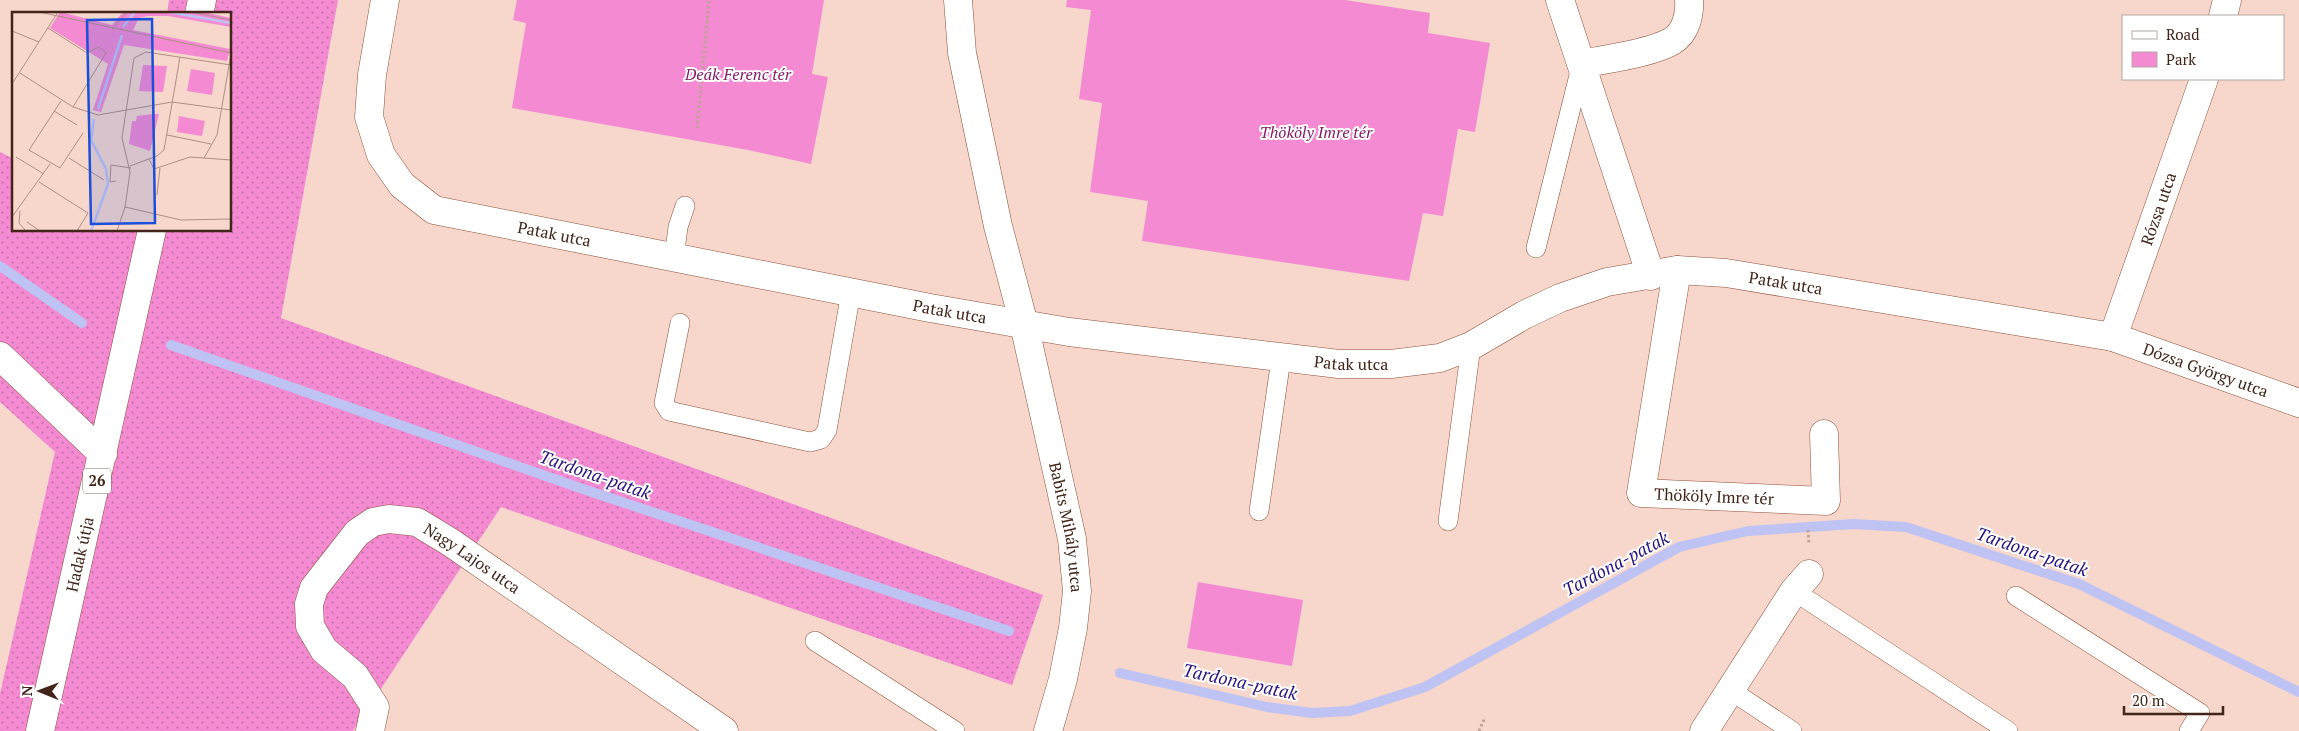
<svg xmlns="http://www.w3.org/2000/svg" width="2299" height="731" viewBox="0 0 2299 731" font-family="'PT Serif',serif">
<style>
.grass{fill:url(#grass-dots)}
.park{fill:#f48ad1}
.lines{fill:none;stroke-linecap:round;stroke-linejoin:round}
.stream{stroke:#bec3f3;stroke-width:10}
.service-casing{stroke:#934f35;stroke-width:20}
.minor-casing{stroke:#934f35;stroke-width:29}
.primary-casing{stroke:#934f35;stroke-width:29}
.path{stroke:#c0a195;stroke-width:3;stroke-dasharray:2.5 2.5;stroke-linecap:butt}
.service{stroke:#fff;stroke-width:19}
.minor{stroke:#fff;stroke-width:28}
.primary{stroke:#fff;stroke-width:28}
.labels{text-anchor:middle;stroke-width:4;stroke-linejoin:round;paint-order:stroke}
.shield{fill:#fff;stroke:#7b665e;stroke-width:1}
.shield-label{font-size:15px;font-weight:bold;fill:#422419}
.park-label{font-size:16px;font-style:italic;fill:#841d69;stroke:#fff}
.street-label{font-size:16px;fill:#422419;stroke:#fff}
.water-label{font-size:18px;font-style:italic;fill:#29147b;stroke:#fff}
.inset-river{fill:none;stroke:#bec3f3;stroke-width:2.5}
.inset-road{fill:none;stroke:#af8f84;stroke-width:1}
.view{fill:#1d4ed8;fill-opacity:0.15;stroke:#1d4ed8;stroke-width:2.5}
.inset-edge{fill:none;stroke:#422419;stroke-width:2.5}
</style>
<defs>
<pattern id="grass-dots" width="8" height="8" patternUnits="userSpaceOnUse" patternTransform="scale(1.25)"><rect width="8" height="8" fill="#f48ad1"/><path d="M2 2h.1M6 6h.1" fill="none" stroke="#c771a9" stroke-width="1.8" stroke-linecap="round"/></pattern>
</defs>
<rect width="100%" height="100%" fill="#f7d7cb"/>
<path class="grass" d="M 169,0 L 338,0 L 281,318 L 1043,595 L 1012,685 L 501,507 L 353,731 L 0,731 L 0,694 L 55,452 L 0,402 L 0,152 L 14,159 L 14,230 L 230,230 L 230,14 L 167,14 Z"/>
<path class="park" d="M 517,0 L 824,0 L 812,74 L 828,77 L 811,164 L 748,150 L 512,108 L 526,23 L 513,20 Z
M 1067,0 L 1345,0 L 1430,13 L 1428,33 L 1490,43 L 1475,132 L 1458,129 L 1443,216 L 1423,213 L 1409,281 L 1142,241 L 1148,201 L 1090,192 L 1102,103 L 1079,99 L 1091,10 L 1066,7 Z
M 1198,582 L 1303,600 L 1292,666 L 1187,648 Z"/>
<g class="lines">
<path class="stream" d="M 0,266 L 82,323
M 171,345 L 583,489 L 1009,631
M 1120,673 L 1267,707 L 1312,713 L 1350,711 L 1425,687 L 1679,547 L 1748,531 L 1854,524 L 1906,527 L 2079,584 L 2299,692"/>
<defs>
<path id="service" d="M 1536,248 L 1581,67
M 674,259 L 678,227 L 685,206
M 680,323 L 664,403 L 669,411 L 810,442 L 821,439 L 827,430 L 851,292
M 1259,511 L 1281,359
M 1448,521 L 1471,346
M 1794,591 L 2008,731
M 2016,596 L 2200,713 L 2189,731
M 815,641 L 955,731
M 1730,690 L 1792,731"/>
<g id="minor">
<path id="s1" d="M 385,0 L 372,75 L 369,117 L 381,155 L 402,185 L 434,210 L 930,308 L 1069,332 L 1339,364 L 1391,364 L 1440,358 L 1471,346 L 1524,315 L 1560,298 L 1607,282 L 1677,270 L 1726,273 L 2113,337 L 2299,403"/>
<path id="s2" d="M 958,0 L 962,53 L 998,226 L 1024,324 L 1072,539 L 1077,591 L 1073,628 L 1063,679 L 1048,731"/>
<path d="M 1560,0 L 1651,276"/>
<path d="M 2223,16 L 2227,0"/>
<path d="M 1582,64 C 1606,59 1652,53 1672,41 C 1686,33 1690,14 1689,0"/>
<path id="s3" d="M 1677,270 L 1641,493 L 1826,501 L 1824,434"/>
<path id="s4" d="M 2113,337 L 2204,79"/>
<path d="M 0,356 L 103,454"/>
<path id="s5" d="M 370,731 L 375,707 L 355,676 L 324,650 L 310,626 L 309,604 L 314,588 L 357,533 L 373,522 L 389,519 L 417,522 L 450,542 L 724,731"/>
<path d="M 1704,731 L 1794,591 L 1809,574"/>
</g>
<g id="primary">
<path d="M 199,14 L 202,0"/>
<path id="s6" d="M 40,731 L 152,230"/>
</g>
</defs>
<use href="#service" class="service-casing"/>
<use href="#minor" class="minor-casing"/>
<use href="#primary" class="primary-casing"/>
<path class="path" d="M 697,128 L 709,0
M 1808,530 L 1809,544
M 1479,731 L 1485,717"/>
<use href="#service" class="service"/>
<use href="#minor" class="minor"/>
<use href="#primary" class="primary"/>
</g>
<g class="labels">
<rect class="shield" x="83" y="468.5" width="28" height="25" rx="4"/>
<g class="shield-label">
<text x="97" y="486">26</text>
</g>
<g class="park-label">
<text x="738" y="80">Deák Ferenc tér</text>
<text x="1316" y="138">Thököly Imre tér</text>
</g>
<g class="street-label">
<text dy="6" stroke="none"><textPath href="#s4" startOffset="136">Rózsa utca</textPath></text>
<text dy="6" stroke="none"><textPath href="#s1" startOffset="358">Patak utca</textPath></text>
<text dy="6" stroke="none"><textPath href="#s1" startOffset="1620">Patak utca</textPath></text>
<text dy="6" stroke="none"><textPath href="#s1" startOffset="761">Patak utca</textPath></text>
<text dy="6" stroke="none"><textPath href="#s1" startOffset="1166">Patak utca</textPath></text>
<text dy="6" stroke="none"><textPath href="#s1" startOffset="2050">Dózsa György utca</textPath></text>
<text dy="6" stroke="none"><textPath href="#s3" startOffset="299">Thököly Imre tér</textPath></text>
<text dy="6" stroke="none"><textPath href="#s2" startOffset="539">Babits Mihály utca</textPath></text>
<text dy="6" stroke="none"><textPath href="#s6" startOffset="181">Hadak útja</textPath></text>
<text dy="6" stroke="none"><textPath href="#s5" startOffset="368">Nagy Lajos utca</textPath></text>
</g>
<g class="water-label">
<text transform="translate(595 475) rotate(19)" y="6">Tardona-patak</text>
<text transform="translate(2032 552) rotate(19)" y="6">Tardona-patak</text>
<text transform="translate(1616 564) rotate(-28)" y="6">Tardona-patak</text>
<text transform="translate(1240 682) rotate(12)" y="6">Tardona-patak</text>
</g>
</g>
<g transform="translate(12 12)">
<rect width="219" height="219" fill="#f7d7cb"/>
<path d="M 48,0 L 100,13 L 111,0 L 192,0 L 219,6 L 219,15 L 156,4 L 136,4 L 127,6 L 121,18 L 218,37 L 215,49 L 112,33 L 89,100 L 81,98 L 96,52 L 38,16 Z" fill="#f48ad1"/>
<path d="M 131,53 L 155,54 L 151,80 L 127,79 ZM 179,57 L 203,61 L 200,83 L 175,79 ZM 141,102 L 147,102 L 138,139 L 117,132 L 120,109 L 124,109 L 125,104 ZM 167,104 L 193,109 L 190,124 L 165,120 Z" fill="#f48ad1"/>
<path class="inset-river" d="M 157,0 L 219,11M 111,15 L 123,0M 86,97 L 110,23M 79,219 L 96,172 L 94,157 L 79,128 L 82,107"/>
<path class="inset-road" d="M 27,0 L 219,41M 179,0 L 219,8M 36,16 L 75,41 L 87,35 L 94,41 L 61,95M 100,17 L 115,0M 0,19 L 27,30M 8,61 L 61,95 L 86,103 L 160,90 L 219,98M 0,72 L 46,0M 49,89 L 17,138 L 48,156 L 71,121M 42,99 L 65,113M 155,123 L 199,132M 4,145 L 32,162M 57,146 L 92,168M 192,146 L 205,123 L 219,42M 137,147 L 142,157 L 178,145 L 219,148M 118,154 L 145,144 L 152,138 L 168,45M 104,169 L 98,170 L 99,153 L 119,156M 27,170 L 76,201 L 65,219M 145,183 L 148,156M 113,195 L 169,208 L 219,207M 8,199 L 7,211 L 14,219M 0,205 L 38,152M 15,210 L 28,219M 105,219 L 113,195 L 118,160 L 110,126 L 122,46 L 134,40 L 219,53"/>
<path class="view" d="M 140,7 L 143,211 L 79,212 L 75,8 Z"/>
<rect width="219" height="219" class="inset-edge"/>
</g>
<rect x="2122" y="15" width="162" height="65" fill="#ffffff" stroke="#b3a7a3"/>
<rect x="2132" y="31" width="25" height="8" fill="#ffffff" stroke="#b3a7a3"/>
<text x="2166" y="40" font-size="15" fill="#422419">Road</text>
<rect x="2132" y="52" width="25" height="15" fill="#f48ad1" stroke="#b3a7a3"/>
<text x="2166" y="65" font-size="15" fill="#422419">Park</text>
<g transform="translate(40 691) rotate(271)" stroke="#ffffff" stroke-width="4" paint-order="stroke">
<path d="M0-4L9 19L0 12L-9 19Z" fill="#422419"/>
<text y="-8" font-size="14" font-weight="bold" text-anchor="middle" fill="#422419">N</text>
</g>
<path d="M2124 706v8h99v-8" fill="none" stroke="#422419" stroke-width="2.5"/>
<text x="2132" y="706" font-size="15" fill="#422419" stroke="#ffffff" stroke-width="4" paint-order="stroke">20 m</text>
</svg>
